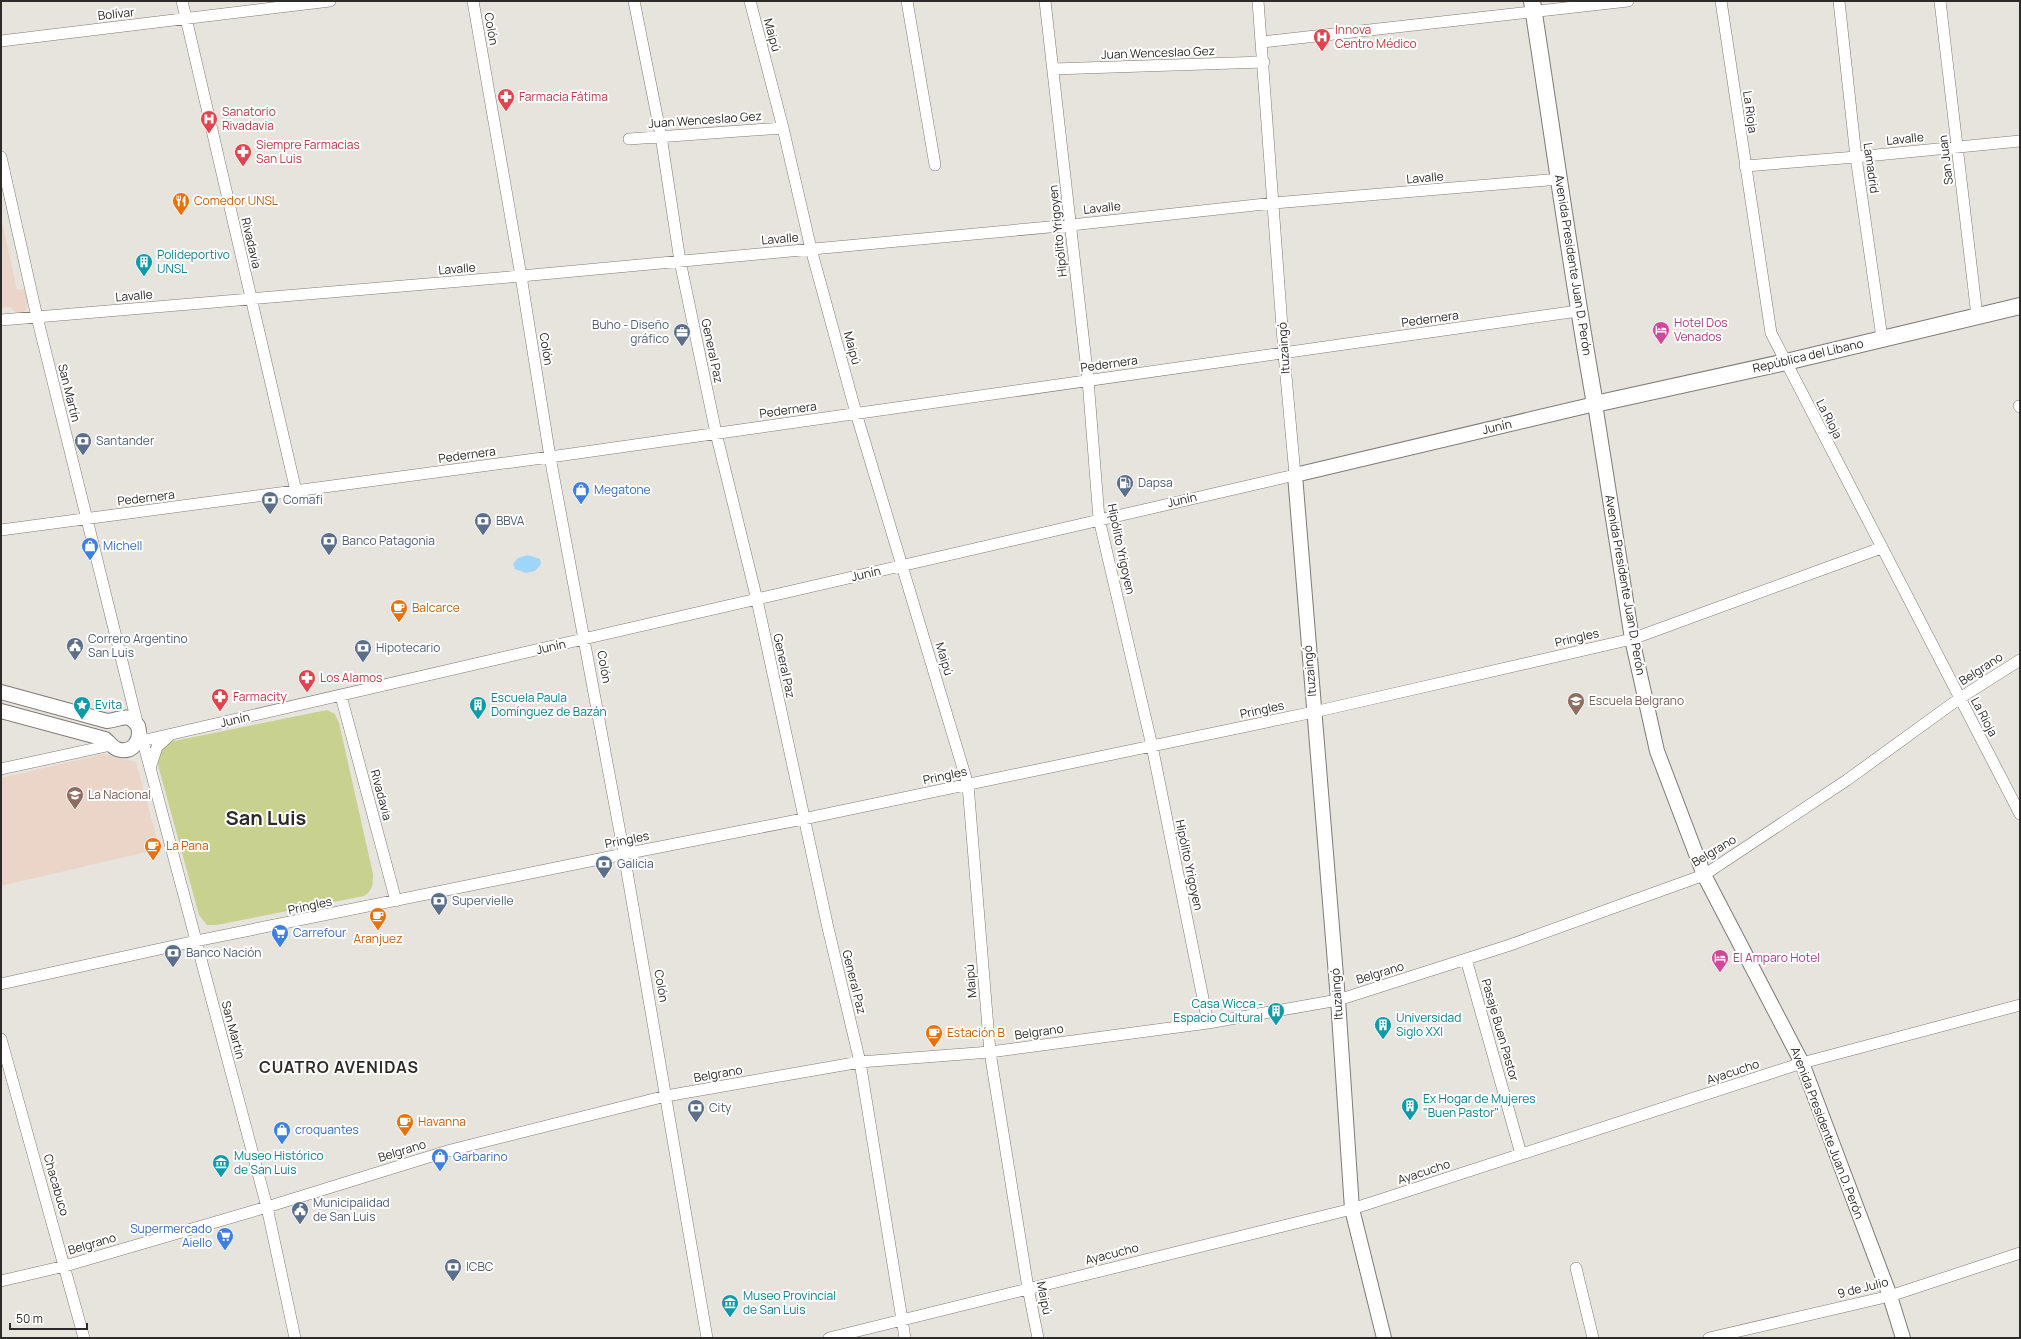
<svg xmlns="http://www.w3.org/2000/svg" width="2021" height="1339" viewBox="0 0 2021 1339" font-family="Manrope,sans-serif">
<style>
.education{fill:#ebd5c8}
.green{fill:#c9d18f}
.water{fill:#9dd6f9}
.lines{fill:none;stroke-linecap:round;stroke-linejoin:round}
.minor-casing{stroke:#7f7b76;stroke-width:12}
.tertiary-casing{stroke:#7f7b76;stroke-width:16}
.secondary-casing{stroke:#7f7b76;stroke-width:18}
.minor{stroke:#fff;stroke-width:11}
.tertiary{stroke:#fff;stroke-width:14}
.secondary{stroke:#fff;stroke-width:16}
.labels{text-anchor:middle;stroke-width:4;stroke-linejoin:round;paint-order:stroke}
.street-label{font-size:12px;fill:#2c2b29;stroke:#fff}
.health-label{font-size:12px;fill:#be3a42;stroke:#fff;text-anchor:start}
.food-label{font-size:12px;fill:#c56008;stroke:#fff;text-anchor:start}
.culture-label{font-size:12px;fill:#0d838f;stroke:#fff;text-anchor:start}
.hotel-label{font-size:12px;fill:#b23c85;stroke:#fff;text-anchor:start}
.service-label{font-size:12px;fill:#4e5e75;stroke:#fff;text-anchor:start}
.shop-label{font-size:12px;fill:#366cbe;stroke:#fff;text-anchor:start}
.education-label{font-size:12px;fill:#785e54;stroke:#fff;text-anchor:start}
.district-label{font-size:16px;font-weight:bold;letter-spacing:1px;fill:#2c2b29;stroke:#fff}
.town-label{font-size:20px;font-weight:bold;fill:#2c2b29;stroke:#fff}
</style>
<rect width="100%" height="100%" fill="#e7e3dd"/>
<path class="education" d="M 1,217 L 17,290 L 24,289 L 28,302 L 26,310 L 20,313 L 14,311 L 11,307 L 1,308 Z
M 103,754 L 136,762 L 158,843 L 146,846 L 146,852 L 1,886 L 1,778 Z"/>
<path class="green" d="M 327,710 L 335,714 L 339,723 L 373,874 C 373,884 373,890 364,896 L 216,925 L 207,925 L 199,915 L 158,765 L 158,753 L 169,742 Z"/>
<path class="water" d="M 528,555 L 540,559 L 541,564 L 535,571 L 526,573 L 515,569 L 513,564 L 518,558 Z"/>
<g class="lines">
<defs>
<path id="minor" d="M 182,1 L 296,491
M 473,1 L 521,276 L 550,457 L 624,854 L 707,1338
M 634,1 L 661,136 L 680,261 L 716,433 L 757,600 L 828,928 L 860,1062 L 905,1338
M 750,1 L 783,128 L 811,249 L 856,413 L 968,785 L 990,1052 L 1028,1288 L 1038,1338
M 907,1 L 935,165
M 1045,1 L 1088,380 L 1099,519 L 1152,746 L 1208,1023
M 1721,1 L 1771,333 L 2020,814
M 1839,1 L 1856,157 L 1882,338
M 1940,1 L 1977,316
M 1,41 L 330,1
M 1262,42 L 1628,1
M 1053,69 L 1264,62
M 629,139 L 783,128
M 1,157 L 37,317 L 138,726
M 1745,166 L 1856,157 L 2020,141
M 1,320 L 521,276 L 1071,225 L 1274,203 L 1560,179
M 2019,406 L 2020,407
M 1,530 L 550,457 L 1578,311
M 341,696 L 396,901
M 141,734 L 267,1207 L 295,1338
M 137,742 L 1295,475 L 1284,354 L 1258,1
M 150,768 L 157,747 L 169,736
M 1,769 L 111,745
M 1466,959 L 1521,1154
M 1,984 L 196,941 L 624,854 L 803,819 L 1314,712 L 1632,639 L 1881,548
M 1,1039 L 84,1338
M 1576,1268 L 1593,1338
M 1,1281 L 65,1266 L 267,1207 L 451,1150 L 666,1096 L 860,1062 L 990,1052 L 1208,1023 L 1338,1000 L 1510,945 L 1704,875 L 1847,780 L 1960,698 L 2020,660
M 829,1338 L 1352,1209 L 1802,1063 L 2020,1005
M 1709,1338 L 1890,1296 L 2020,1253"/>
<path id="tertiary" d="M 1,692 L 107,721 C 121,720 127,711 138,726 C 142,739 133,755 117,749 C 112,747 109,742 105,739 L 1,711
M 1384,1338 L 1352,1209 L 1338,1000 L 1295,475 L 1595,404 L 1632,639 L 1657,751 L 1704,875 L 1802,1063 L 1890,1296 L 1903,1338"/>
<path id="secondary" d="M 1532,1 C 1553,135 1571,270 1595,404 L 1786,362 L 2020,306"/>
</defs>
<use href="#minor" class="minor-casing"/>
<use href="#tertiary" class="tertiary-casing"/>
<use href="#secondary" class="secondary-casing"/>
<use href="#minor" class="minor"/>
<use href="#tertiary" class="tertiary"/>
<use href="#secondary" class="secondary"/>
</g>
<defs>
<symbol id="hospital-pin" viewBox="-11 -11 22 30"><path d="M0 17L-7.5 6A9.5 9.5 0 1 1 7.5 6Z" fill="#e0444e" stroke="#fff"/><path d="M-5-5h3v3.5h4V-5h3V5h-3V1.5h-4V5h-3Z" fill="#fff"/></symbol>
<symbol id="pharmacy-pin" viewBox="-11 -11 22 30"><path d="M0 17L-7.5 6A9.5 9.5 0 1 1 7.5 6Z" fill="#e0444e" stroke="#fff"/><path d="M-2-6h4v4h4v4h-4v4h-4v-4h-4v-4h4Z" fill="#fff"/></symbol>
<symbol id="restaurant-pin" viewBox="-11 -11 22 30"><path d="M0 17L-7.5 6A9.5 9.5 0 1 1 7.5 6Z" fill="#e8710a" stroke="#fff"/><path d="M-5-6h1v4h1v-4h1v4h1v-4h1v5L-1.5 .5V6h-2V.5L-5-1ZM5-6V6H3V1.5H1.5Q1.5-4 5-6Z" fill="#fff"/></symbol>
<symbol id="building-pin" viewBox="-11 -11 22 30"><path d="M0 17L-7.5 6A9.5 9.5 0 1 1 7.5 6Z" fill="#0f9aa8" stroke="#fff"/><path d="M-4-6H4V6H1V3H-1V6H-4ZM-2.5-4.3h1.7v1.8h-1.7ZM.8-4.3h1.7v1.8H.8ZM-2.5-1h1.7V.8h-1.7ZM.8-1h1.7V.8H.8Z" fill="#fff"/></symbol>
<symbol id="hotel-pin" viewBox="-11 -11 22 30"><path d="M0 17L-7.5 6A9.5 9.5 0 1 1 7.5 6Z" fill="#d1479c" stroke="#fff"/><path d="M-6-4.5h1.5V1H6V5H4.5V3h-9V5H-6ZM-4 0a1.8 1.8 0 1 1 3.6 0ZM.5 0V-2.5h3Q6-2.5 6 0Z" fill="#fff"/></symbol>
<symbol id="office-pin" viewBox="-11 -11 22 30"><path d="M0 17L-7.5 6A9.5 9.5 0 1 1 7.5 6Z" fill="#5c6f8a" stroke="#fff"/><path d="M-6-3h4V-5.5h4V-3h4V5H-6ZM-1-4.5V-3h2v-1.5ZM-6 0V1H6V0Z" fill="#fff"/></symbol>
<symbol id="bank-pin" viewBox="-11 -11 22 30"><path d="M0 17L-7.5 6A9.5 9.5 0 1 1 7.5 6Z" fill="#5c6f8a" stroke="#fff"/><path d="M-6-4H6V4H-6ZM0-2.3a2.3 2.3 0 1 0 0 4.6a2.3 2.3 0 1 0 0-4.6Z" fill="#fff"/></symbol>
<symbol id="fuel-pin" viewBox="-11 -11 22 30"><path d="M0 17L-7.5 6A9.5 9.5 0 1 1 7.5 6Z" fill="#5c6f8a" stroke="#fff"/><path d="M-5.5-6h7V0h2V4h1.3V-2.5L3-4.5l.8-.8L6-3V5H2.5V1h-1V6h-7ZM-4.2-4.7v3.2H.2V-4.7Z" fill="#fff"/></symbol>
<symbol id="shop-pin" viewBox="-11 -11 22 30"><path d="M0 17L-7.5 6A9.5 9.5 0 1 1 7.5 6Z" fill="#3f7fe0" stroke="#fff"/><path d="M-5-2.5h2.3a2.7 3.5 0 0 1 5.4 0H5L5.5 6h-11ZM-1.5-2.5h3a1.5 2.3 0 0 0-3 0Z" fill="#fff"/></symbol>
<symbol id="cafe-pin" viewBox="-11 -11 22 30"><path d="M0 17L-7.5 6A9.5 9.5 0 1 1 7.5 6Z" fill="#e8710a" stroke="#fff"/><path d="M-5.5-4.5H6V0H3Q3 3.5 0 3.5H-2.5Q-5.5 3.5-5.5 0ZM3-3.2v2h1.7v-2ZM-6 4.5H4V6H-6Z" fill="#fff"/></symbol>
<symbol id="civic-pin" viewBox="-11 -11 22 30"><path d="M0 17L-7.5 6A9.5 9.5 0 1 1 7.5 6Z" fill="#5c6f8a" stroke="#fff"/><path d="M-.6-6.5H3V-4.5H.6V-3L4-1V1h2V6H-6V1h2V-1L-.6-3ZM-1.2 2.5V6h2.4V2.5Z" fill="#fff"/></symbol>
<symbol id="school-pin" viewBox="-11 -11 22 30"><path d="M0 17L-7.5 6A9.5 9.5 0 1 1 7.5 6Z" fill="#8d6e63" stroke="#fff"/><path d="M0-5L7-2L0 1L-7-2ZM-4 1L0 2.5L4 1V4Q0 6-4 4Z" fill="#fff"/></symbol>
<symbol id="sight-pin" viewBox="-11 -11 22 30"><path d="M0 17L-7.5 6A9.5 9.5 0 1 1 7.5 6Z" fill="#0f9aa8" stroke="#fff"/><path d="M0-6L1.8-2.2L6-1.7L2.9 1.2L3.7 5.4L0 3.3L-3.7 5.4L-2.9 1.2L-6-1.7L-1.8-2.2Z" fill="#fff"/></symbol>
<symbol id="supermarket-pin" viewBox="-11 -11 22 30"><path d="M0 17L-7.5 6A9.5 9.5 0 1 1 7.5 6Z" fill="#3f7fe0" stroke="#fff"/><path d="M-6-5.5h2.5l.6 2H6L4.5 2H-2.5L-4.4-4H-6ZM-1.5 3.2a1.3 1.3 0 1 0 .1 0ZM3 3.2a1.3 1.3 0 1 0 .1 0Z" fill="#fff"/></symbol>
<symbol id="museum-pin" viewBox="-11 -11 22 30"><path d="M0 17L-7.5 6A9.5 9.5 0 1 1 7.5 6Z" fill="#0f9aa8" stroke="#fff"/><path d="M0-6L6-3V-2H-6V-3ZM-5-1h2V3h-2ZM-1-1h2V3h-2ZM3-1h2V3H3ZM-6 4H6V6H-6Z" fill="#fff"/></symbol>
</defs>
<g fill-rule="evenodd">
<use href="#hospital-pin" x="1312" y="27" width="20" height="27"/>
<use href="#pharmacy-pin" x="496" y="87" width="20" height="27"/>
<use href="#hospital-pin" x="199" y="109" width="20" height="27"/>
<use href="#pharmacy-pin" x="233" y="142" width="20" height="27"/>
<use href="#restaurant-pin" x="171" y="191" width="20" height="27"/>
<use href="#building-pin" x="134" y="252" width="20" height="27"/>
<use href="#hotel-pin" x="1651" y="320" width="20" height="27"/>
<use href="#office-pin" x="672" y="322" width="20" height="27"/>
<use href="#bank-pin" x="73" y="431" width="20" height="27"/>
<use href="#fuel-pin" x="1115" y="473" width="20" height="27"/>
<use href="#shop-pin" x="571" y="480" width="20" height="27"/>
<use href="#bank-pin" x="260" y="490" width="20" height="27"/>
<use href="#bank-pin" x="473" y="511" width="20" height="27"/>
<use href="#bank-pin" x="319" y="531" width="20" height="27"/>
<use href="#shop-pin" x="80" y="536" width="20" height="27"/>
<use href="#cafe-pin" x="389" y="598" width="20" height="27"/>
<use href="#civic-pin" x="65" y="636" width="20" height="27"/>
<use href="#bank-pin" x="353" y="638" width="20" height="27"/>
<use href="#pharmacy-pin" x="297" y="668" width="20" height="27"/>
<use href="#pharmacy-pin" x="210" y="687" width="20" height="27"/>
<use href="#school-pin" x="1566" y="691" width="20" height="27"/>
<use href="#sight-pin" x="72" y="695" width="20" height="27"/>
<use href="#building-pin" x="468" y="695" width="20" height="27"/>
<use href="#school-pin" x="65" y="785" width="20" height="27"/>
<use href="#cafe-pin" x="143" y="836" width="20" height="27"/>
<use href="#bank-pin" x="594" y="854" width="20" height="27"/>
<use href="#bank-pin" x="429" y="891" width="20" height="27"/>
<use href="#cafe-pin" x="368" y="906" width="20" height="27"/>
<use href="#supermarket-pin" x="270" y="923" width="20" height="27"/>
<use href="#bank-pin" x="163" y="943" width="20" height="27"/>
<use href="#hotel-pin" x="1710" y="948" width="20" height="27"/>
<use href="#building-pin" x="1266" y="1001" width="20" height="27"/>
<use href="#building-pin" x="1373" y="1015" width="20" height="27"/>
<use href="#cafe-pin" x="924" y="1023" width="20" height="27"/>
<use href="#building-pin" x="1400" y="1096" width="20" height="27"/>
<use href="#bank-pin" x="686" y="1098" width="20" height="27"/>
<use href="#cafe-pin" x="395" y="1112" width="20" height="27"/>
<use href="#shop-pin" x="272" y="1120" width="20" height="27"/>
<use href="#shop-pin" x="430" y="1147" width="20" height="27"/>
<use href="#museum-pin" x="211" y="1153" width="20" height="27"/>
<use href="#civic-pin" x="290" y="1200" width="20" height="27"/>
<use href="#supermarket-pin" x="215" y="1226" width="20" height="27"/>
<use href="#bank-pin" x="443" y="1257" width="20" height="27"/>
<use href="#museum-pin" x="720" y="1293" width="20" height="27"/>
</g>
<g class="labels">
<g class="street-label">
<text transform="translate(116 14) rotate(-6)" y="4">Bolívar</text>
<text transform="translate(491 29) rotate(80)" y="4">Colón</text>
<text transform="translate(772 35) rotate(75)" y="4">Maipú</text>
<text transform="translate(1158 53) rotate(-2)" y="4">Juan Wenceslao Gez</text>
<text transform="translate(1750 112) rotate(82)" y="4">La Rioja</text>
<text transform="translate(705 120) rotate(-4)" y="4">Juan Wenceslao Gez</text>
<text transform="translate(1905 139) rotate(-6)" y="4">Lavalle</text>
<text transform="translate(1946 160) rotate(-97)" y="4">San Juan</text>
<text transform="translate(1871 168) rotate(82)" y="4">Lamadrid</text>
<text transform="translate(1425 178) rotate(-5)" y="4">Lavalle</text>
<text transform="translate(1102 208) rotate(-6)" y="4">Lavalle</text>
<text transform="translate(1058 231) rotate(-96)" y="4">Hipólito Yrigoyen</text>
<text transform="translate(780 239) rotate(-5)" y="4">Lavalle</text>
<text transform="translate(251 243) rotate(77)" y="4">Rivadavia</text>
<text transform="translate(1573 265) rotate(81)" y="4">Avenida Presidente Juan D. Perón</text>
<text transform="translate(457 269) rotate(-5)" y="4">Lavalle</text>
<text transform="translate(134 296) rotate(-5)" y="4">Lavalle</text>
<text transform="translate(1430 319) rotate(-8)" y="4">Pedernera</text>
<text transform="translate(852 348) rotate(75)" y="4">Maipú</text>
<text transform="translate(1284 348) rotate(-94)" y="4">Ituzaingó</text>
<text transform="translate(546 349) rotate(81)" y="4">Colón</text>
<text transform="translate(712 351) rotate(78)" y="4">General Paz</text>
<text transform="translate(1808 356) rotate(-13)" y="4">República del Líbano</text>
<text transform="translate(1109 364) rotate(-8)" y="4">Pedernera</text>
<text transform="translate(69 393) rotate(76)" y="4">San Martín</text>
<text transform="translate(788 410) rotate(-8)" y="4">Pedernera</text>
<text transform="translate(1829 419) rotate(63)" y="4">La Rioja</text>
<text transform="translate(1497 427) rotate(-13)" y="4">Junín</text>
<text transform="translate(467 455) rotate(-8)" y="4">Pedernera</text>
<text transform="translate(146 498) rotate(-7)" y="4">Pedernera</text>
<text transform="translate(1182 500) rotate(-13)" y="4">Junín</text>
<text transform="translate(1121 549) rotate(78)" y="4">Hipólito Yrigoyen</text>
<text transform="translate(866 574) rotate(-13)" y="4">Junín</text>
<text transform="translate(1625 585) rotate(80)" y="4">Avenida Presidente Juan D. Perón</text>
<text transform="translate(1577 638) rotate(-13)" y="4">Pringles</text>
<text transform="translate(551 647) rotate(-13)" y="4">Junín</text>
<text transform="translate(944 659) rotate(73)" y="4">Maipú</text>
<text transform="translate(784 666) rotate(78)" y="4">General Paz</text>
<text transform="translate(604 667) rotate(80)" y="4">Colón</text>
<text transform="translate(1981 669) rotate(-33)" y="4">Belgrano</text>
<text transform="translate(1310 671) rotate(-95)" y="4">Ituzaingó</text>
<text transform="translate(1262 710) rotate(-12)" y="4">Pringles</text>
<text transform="translate(1984 717) rotate(62)" y="4">La Rioja</text>
<text transform="translate(235 720) rotate(-13)" y="4">Junín</text>
<text transform="translate(945 776) rotate(-12)" y="4">Pringles</text>
<text transform="translate(381 795) rotate(75)" y="4">Rivadavia</text>
<text transform="translate(627 840) rotate(-11)" y="4">Pringles</text>
<text transform="translate(1714 851) rotate(-31)" y="4">Belgrano</text>
<text transform="translate(1189 865) rotate(78)" y="4">Hipólito Yrigoyen</text>
<text transform="translate(310 906) rotate(-12)" y="4">Pringles</text>
<text transform="translate(1380 973) rotate(-17)" y="4">Belgrano</text>
<text transform="translate(971 981) rotate(-95)" y="4">Maipú</text>
<text transform="translate(854 982) rotate(76)" y="4">General Paz</text>
<text transform="translate(661 986) rotate(80)" y="4">Colón</text>
<text transform="translate(1337 994) rotate(-94)" y="4">Ituzaingó</text>
<text transform="translate(233 1030) rotate(75)" y="4">San Martín</text>
<text transform="translate(1500 1030) rotate(74)" y="4">Pasaje Buen Pastor</text>
<text transform="translate(1039 1032) rotate(-8)" y="4">Belgrano</text>
<text transform="translate(1733 1072) rotate(-18)" y="4">Ayacucho</text>
<text transform="translate(718 1074) rotate(-10)" y="4">Belgrano</text>
<text transform="translate(1827 1133) rotate(69)" y="4">Avenida Presidente Juan D. Perón</text>
<text transform="translate(402 1151) rotate(-17)" y="4">Belgrano</text>
<text transform="translate(1424 1172) rotate(-18)" y="4">Ayacucho</text>
<text transform="translate(56 1185) rotate(74)" y="4">Chacabuco</text>
<text transform="translate(92 1244) rotate(-16)" y="4">Belgrano</text>
<text transform="translate(1112 1254) rotate(-14)" y="4">Ayacucho</text>
<text transform="translate(1863 1288) rotate(-14)" y="4">9 de Julio</text>
<text transform="translate(1044 1298) rotate(79)" y="4">Maipú</text>
</g>
<g class="health-label">
<text x="1335" y="34">Innova<tspan x="1335" dy="14">Centro Médico</tspan></text>
<text x="519" y="101">Farmacia Fátima</text>
<text x="222" y="116">Sanatorio<tspan x="222" dy="14">Rivadavia</tspan></text>
<text x="256" y="149">Siempre Farmacias<tspan x="256" dy="14">San Luis</tspan></text>
<text x="320" y="682">Los Alamos</text>
<text x="233" y="701">Farmacity</text>
</g>
<g class="food-label">
<text x="194" y="205">Comedor UNSL</text>
<text x="412" y="612">Balcarce</text>
<text x="166" y="850">La Pana</text>
<text x="378" y="943" text-anchor="middle">Aranjuez</text>
<text x="947" y="1037">Estación B</text>
<text x="418" y="1126">Havanna</text>
</g>
<g class="culture-label">
<text x="157" y="259">Polideportivo<tspan x="157" dy="14">UNSL</tspan></text>
<text x="491" y="702">Escuela Paula<tspan x="491" dy="14">Domínguez de Bazán</tspan></text>
<text x="95" y="709">Evita</text>
<text x="1263" y="1008" text-anchor="end">Casa Wicca -<tspan x="1263" dy="14">Espacio Cultural</tspan></text>
<text x="1396" y="1022">Universidad<tspan x="1396" dy="14">Siglo XXI</tspan></text>
<text x="1423" y="1103">Ex Hogar de Mujeres<tspan x="1423" dy="14">"Buen Pastor"</tspan></text>
<text x="234" y="1160">Museo Histórico<tspan x="234" dy="14">de San Luis</tspan></text>
<text x="743" y="1300">Museo Provincial<tspan x="743" dy="14">de San Luis</tspan></text>
</g>
<g class="hotel-label">
<text x="1674" y="327">Hotel Dos<tspan x="1674" dy="14">Venados</tspan></text>
<text x="1733" y="962">El Amparo Hotel</text>
</g>
<g class="service-label">
<text x="669" y="329" text-anchor="end">Buho - Diseño<tspan x="669" dy="14">gráfico</tspan></text>
<text x="96" y="445">Santander</text>
<text x="1138" y="487">Dapsa</text>
<text x="283" y="504">Comafi</text>
<text x="496" y="525">BBVA</text>
<text x="342" y="545">Banco Patagonia</text>
<text x="88" y="643">Correro Argentino<tspan x="88" dy="14">San Luis</tspan></text>
<text x="376" y="652">Hipotecario</text>
<text x="617" y="868">Galicia</text>
<text x="452" y="905">Supervielle</text>
<text x="186" y="957">Banco Nación</text>
<text x="709" y="1112">City</text>
<text x="313" y="1207">Municipalidad<tspan x="313" dy="14">de San Luis</tspan></text>
<text x="466" y="1271">ICBC</text>
</g>
<g class="shop-label">
<text x="594" y="494">Megatone</text>
<text x="103" y="550">Michell</text>
<text x="293" y="937">Carrefour</text>
<text x="295" y="1134">croquantes</text>
<text x="453" y="1161">Garbarino</text>
<text x="212" y="1233" text-anchor="end">Supermercado<tspan x="212" dy="14">Aiello</tspan></text>
</g>
<g class="education-label">
<text x="1589" y="705">Escuela Belgrano</text>
<text x="88" y="799">La Nacional</text>
</g>
<g class="district-label">
<text x="339" y="1073">CUATRO AVENIDAS</text>
</g>
<g class="town-label">
<text x="266" y="825">San Luis</text>
</g>
</g>
<rect width="2021" height="1339" fill="none" stroke="#2c2b29" stroke-width="4"/>
<path d="M10 1323v6h77v-6" fill="none" stroke="#2c2b29" stroke-width="2"/>
<text x="16" y="1323" font-size="12" fill="#2c2b29" stroke="#ffffff" stroke-width="3" paint-order="stroke">50 m</text>
</svg>
